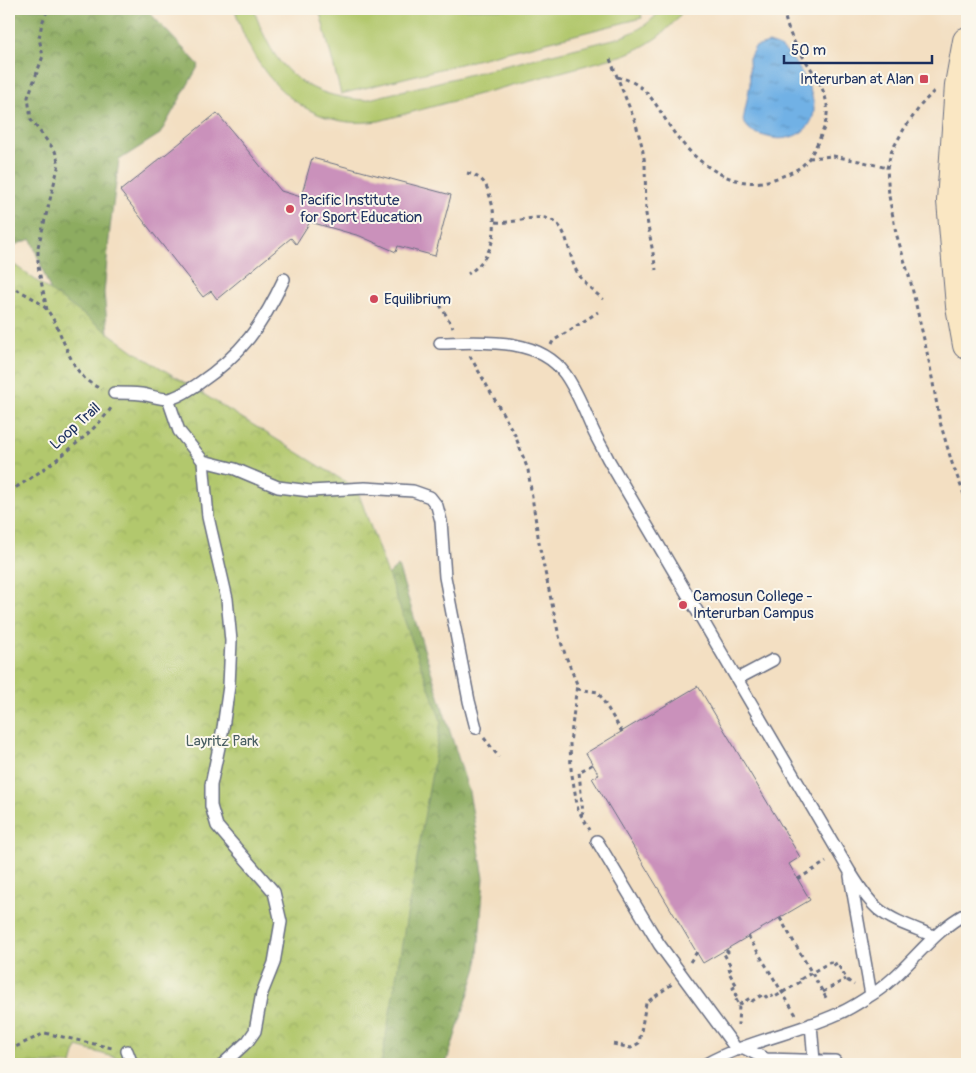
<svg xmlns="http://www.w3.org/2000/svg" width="976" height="1073" viewBox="0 0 976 1073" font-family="Pangolin,sans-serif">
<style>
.forest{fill:url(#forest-crowns);stroke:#546e5f}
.park{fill:url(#park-crowns);stroke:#667c66}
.garden{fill:#b2c86d;stroke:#667c66}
.water{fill:url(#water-ripples);stroke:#4670a2}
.building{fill:#ca91bb}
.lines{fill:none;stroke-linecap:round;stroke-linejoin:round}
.service-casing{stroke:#676d81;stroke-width:14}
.secondary-casing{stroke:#676d81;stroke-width:30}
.path{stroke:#676d81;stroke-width:3;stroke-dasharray:4 4;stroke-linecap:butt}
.service{stroke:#fff;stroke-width:11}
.secondary{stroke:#fae7c3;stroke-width:28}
.poi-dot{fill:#d1495b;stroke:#fbf7ec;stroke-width:2}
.labels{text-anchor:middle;stroke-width:4;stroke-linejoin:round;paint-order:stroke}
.poi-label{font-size:15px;fill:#1b2f5e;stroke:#fbf7ec;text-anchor:start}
.street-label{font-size:15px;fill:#1b2f5e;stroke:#fbf7ec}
.park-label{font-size:15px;fill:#485d62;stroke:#fbf7ec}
</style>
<defs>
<pattern id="forest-crowns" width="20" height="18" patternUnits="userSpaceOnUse" patternTransform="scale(1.25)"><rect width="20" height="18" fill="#8dac60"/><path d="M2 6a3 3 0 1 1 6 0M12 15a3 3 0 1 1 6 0" fill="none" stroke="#728c52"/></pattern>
<pattern id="park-crowns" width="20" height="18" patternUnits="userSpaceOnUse" patternTransform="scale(1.25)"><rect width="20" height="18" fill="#b2c86d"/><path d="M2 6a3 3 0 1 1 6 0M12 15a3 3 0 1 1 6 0" fill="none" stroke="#98ac61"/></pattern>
<pattern id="water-ripples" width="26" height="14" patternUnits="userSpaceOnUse" patternTransform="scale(1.25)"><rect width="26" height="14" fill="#71b1e5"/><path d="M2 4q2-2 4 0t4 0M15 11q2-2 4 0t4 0" fill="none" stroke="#5c90bd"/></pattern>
</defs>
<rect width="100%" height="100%" fill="#fbf7ec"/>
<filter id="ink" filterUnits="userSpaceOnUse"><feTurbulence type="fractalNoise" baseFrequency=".02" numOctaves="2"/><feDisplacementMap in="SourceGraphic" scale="10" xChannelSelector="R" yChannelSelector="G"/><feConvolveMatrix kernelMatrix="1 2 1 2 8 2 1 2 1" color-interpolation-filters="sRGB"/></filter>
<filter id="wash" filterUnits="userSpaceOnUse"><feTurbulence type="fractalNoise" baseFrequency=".0096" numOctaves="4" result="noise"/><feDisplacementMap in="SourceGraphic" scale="20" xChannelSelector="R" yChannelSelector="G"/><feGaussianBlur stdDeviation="1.12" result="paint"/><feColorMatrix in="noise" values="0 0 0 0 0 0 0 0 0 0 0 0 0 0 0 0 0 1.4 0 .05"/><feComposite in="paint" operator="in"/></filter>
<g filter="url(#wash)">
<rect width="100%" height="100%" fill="#f3dfc2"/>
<path class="forest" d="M 9,9 L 146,9 L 199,65 L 160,134 L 119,160 L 110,228 L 104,293 L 110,352 L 66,332 L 31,239 L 9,247 Z
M 398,566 L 469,792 L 484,878 L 477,968 L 446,1064 L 247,1064 L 373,588 Z"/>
<path class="park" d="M 9,261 L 135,352 L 357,489 L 441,721 L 381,1064 L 129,1064 L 129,1061 L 77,1047 L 72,1064 L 9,1064 Z"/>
<path class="garden" d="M 235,9 L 254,9 C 257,20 262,31 267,41 C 288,83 321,97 365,100 L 618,38 C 638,31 648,25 662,9 L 684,9 C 670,31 648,46 624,55 L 379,121 C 369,122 358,123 348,122 C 289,115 249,63 235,9 Z
M 319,9 L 640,9 L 642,18 L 341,94 Z"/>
<path class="water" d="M 769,43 C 774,45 780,46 783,49 C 798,63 814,89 814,110 C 813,133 787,143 768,137 C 754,133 751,133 743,121 L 750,84 L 749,58 L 755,47 Z"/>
<g id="blocks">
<path class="building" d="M 217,113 L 281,191 L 301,197 L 312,158 L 451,195 L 435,256 L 398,246 L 396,252 L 360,236 L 310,222 L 296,244 L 291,238 L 217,299 L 211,291 L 203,297 L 120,191 Z
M 698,686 L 800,857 L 789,864 L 810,900 L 703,963 L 592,778 L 599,775 L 586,753 Z"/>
</g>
</g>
<g filter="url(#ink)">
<use href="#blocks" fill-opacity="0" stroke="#676d81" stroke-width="1"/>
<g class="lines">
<defs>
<path id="service" d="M 440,343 C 480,342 538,336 565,374 C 577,391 584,410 592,428 C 597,439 603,449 608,459 L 850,872 C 858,884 866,899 878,909 C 894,922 915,928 934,936
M 114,393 C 123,393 132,393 141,394 C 149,395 159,399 168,399 C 178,398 190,389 198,384 C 242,354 262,326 284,279
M 168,399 L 179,431 L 203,461 L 208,517 L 227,599 L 231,641 L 229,686 L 223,728 L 211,785 L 211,806 L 217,826 L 274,892 L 281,922 L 274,963 L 262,993 L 255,1031 L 248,1041 L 223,1064
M 203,461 L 235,469 L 278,487 L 310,491 L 365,488 L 413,491 L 430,497 L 437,506 L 441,521 L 445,577 L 469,701 L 476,728
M 737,679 L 773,660
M 597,841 L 659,944 L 737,1050
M 850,876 L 871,995
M 811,1024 L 814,1061
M 744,1048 L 766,1059 L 835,1061
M 127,1051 L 132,1064
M 706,1064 C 749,1040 798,1033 842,1012 C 851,1008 860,1002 868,997 C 906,975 927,934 967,913"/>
<path id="secondary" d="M 967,41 L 959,85 L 951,201 L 960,306 L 967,345"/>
</defs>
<use href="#service" class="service-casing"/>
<use href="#secondary" class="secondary-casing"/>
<path class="path" d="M 610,59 L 636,124 L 642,146 L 645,164 L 646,214 L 656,270
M 617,77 C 652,83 659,115 679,139 C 701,167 738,192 774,179 C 789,174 803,169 811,155 C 819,141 829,122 827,105 C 822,71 787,49 784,9
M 934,91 L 921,105 L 904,129 L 892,150 L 887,168 L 889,196 L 896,233 L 910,279 L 929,361 L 940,422 L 952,463 L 967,502
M 809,158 L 833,156 L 864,162 L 887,168
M 467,173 C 486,178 487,186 492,204 C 498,232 493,257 468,274
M 496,222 C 513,224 530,216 545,218 C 568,222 567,250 575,268 C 581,281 592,290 603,299
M 9,286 C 20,291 41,301 48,311 C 66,336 69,378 102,389
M 436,298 L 453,327
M 47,310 L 38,266 L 38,247 L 59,164 L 55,151 L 31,120 L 28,97 L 43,56 L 39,38 L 42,23 L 48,9
M 551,345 L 553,341 L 598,312
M 470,356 L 515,435 L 528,470 L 540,549 L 559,636 L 565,654 L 577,684 L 570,744 L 571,769 L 578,810 L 590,830
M 9,491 C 35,478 96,432 111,408
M 577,689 L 598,692 L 622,732
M 484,738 L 499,757
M 580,815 L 583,813 L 579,772 L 593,764
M 798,879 L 826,862
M 780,918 L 828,1001
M 748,936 L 796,1015
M 726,950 L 728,952 L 724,954 L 732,968 L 728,971 L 737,986 L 733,988 L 736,995 L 734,996 L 739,1005 L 738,1025
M 690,962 L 697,952
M 823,992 L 846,979
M 739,1005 L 750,998 L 752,1001 L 764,994 L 766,997 L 771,994 L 773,998 L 802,981 L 801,979 L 830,962 L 832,966 L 837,963 L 847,980 L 854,985
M 613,1044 L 631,1048 L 639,1043 L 646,1003 L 672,984
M 9,1050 L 45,1033 L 112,1048"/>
<use href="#service" class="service"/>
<use href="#secondary" class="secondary"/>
</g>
</g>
<g class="poi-dot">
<rect x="919" y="74" width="10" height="10" rx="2.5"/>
<circle cx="290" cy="209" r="5"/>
<circle cx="374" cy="299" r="5"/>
<circle cx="683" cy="605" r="5"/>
</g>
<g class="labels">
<g class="poi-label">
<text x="914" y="84" text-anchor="end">Interurban at Alan</text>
<text x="300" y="205">Pacific Institute<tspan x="300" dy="17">for Sport Education</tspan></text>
<text x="384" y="304">Equilibrium</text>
<text x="693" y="601">Camosun College -<tspan x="693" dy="17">Interurban Campus</tspan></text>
</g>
<g class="street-label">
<text transform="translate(75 426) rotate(-42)" y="5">Loop Trail</text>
</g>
<g class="park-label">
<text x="222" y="746">Layritz Park</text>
</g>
</g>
<rect width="976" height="1073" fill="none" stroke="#fbf7ec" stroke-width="30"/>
<path d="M784 55v8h148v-8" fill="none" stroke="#1b2f5e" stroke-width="2.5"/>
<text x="791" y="55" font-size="15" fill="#1b2f5e" stroke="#fbf7ec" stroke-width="4" paint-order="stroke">50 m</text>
</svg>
